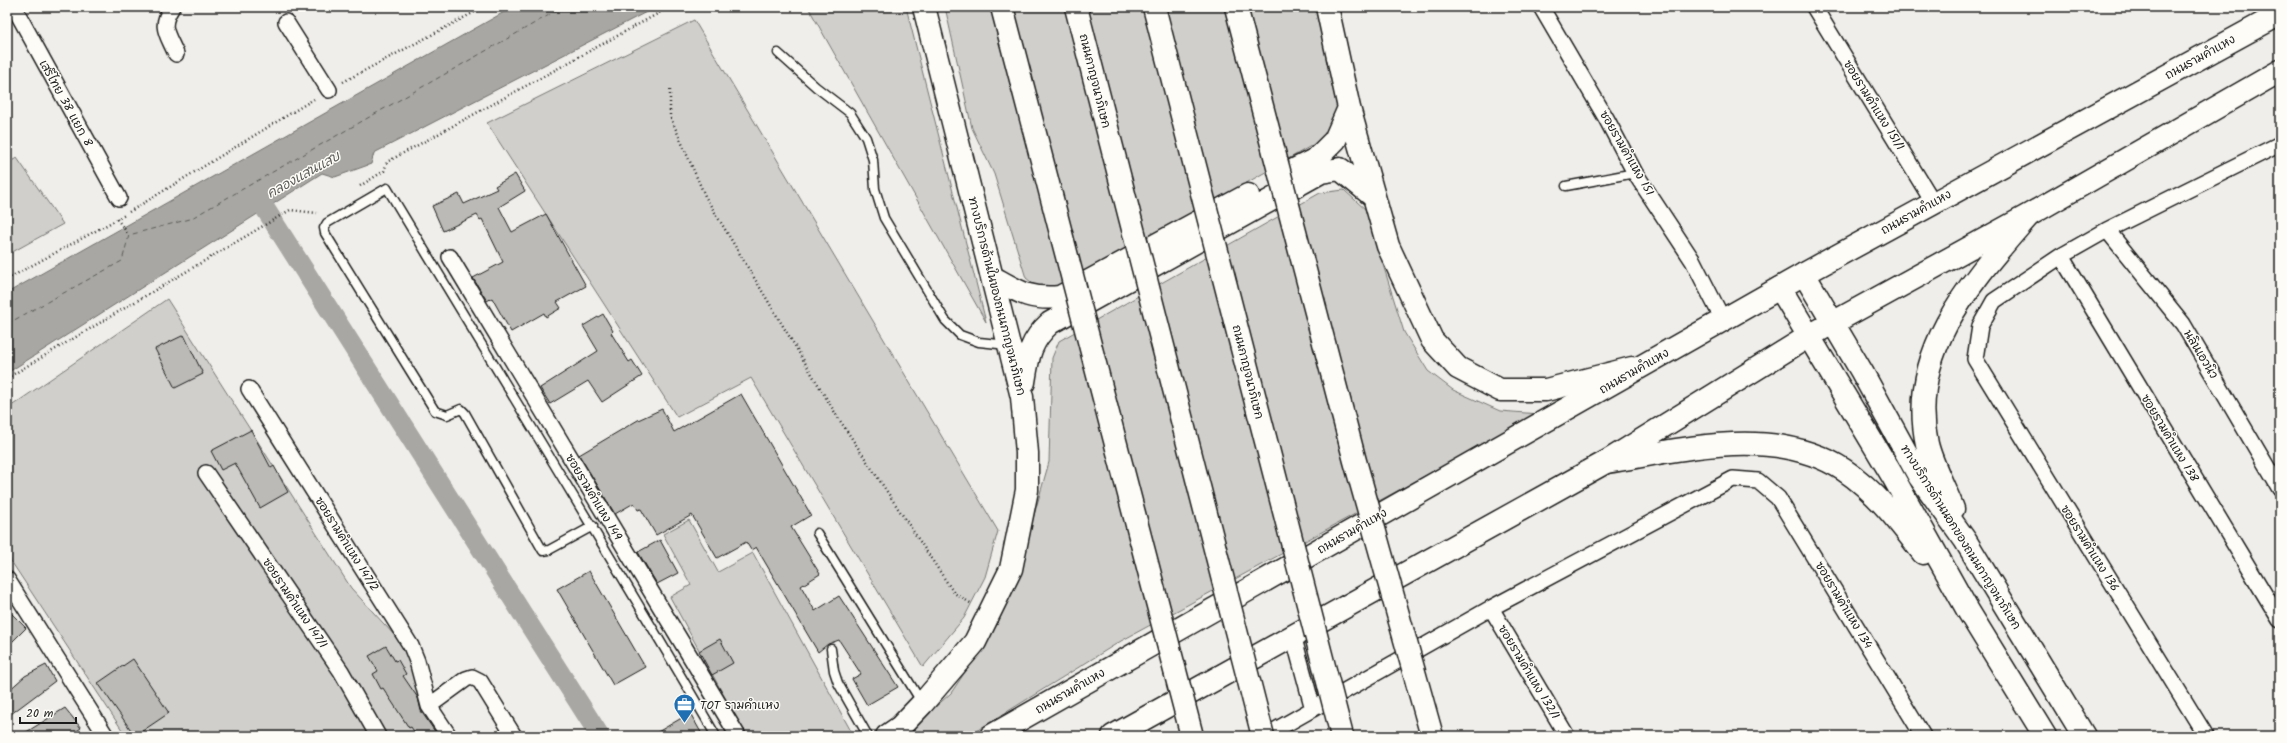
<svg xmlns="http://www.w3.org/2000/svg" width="2287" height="743" viewBox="0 0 2287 743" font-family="Kalam,'Playpen Sans Thai',sans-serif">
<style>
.green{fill:#d0cfcc;stroke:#767674}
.water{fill:#a8a7a3;stroke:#706f6d}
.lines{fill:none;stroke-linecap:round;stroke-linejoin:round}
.canal{stroke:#a8a7a3;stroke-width:20}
.ferry{stroke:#5b5b59;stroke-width:1;stroke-dasharray:5 4;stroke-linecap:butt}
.building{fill:#bbbab6;stroke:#1c1c1c}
.service-casing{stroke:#1c1c1c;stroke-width:11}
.minor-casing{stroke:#1c1c1c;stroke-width:18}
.secondary-casing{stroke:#1c1c1c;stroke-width:25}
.primary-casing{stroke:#1c1c1c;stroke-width:25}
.motorway-casing{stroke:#1c1c1c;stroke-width:25}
.path{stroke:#1c1c1c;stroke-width:2.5;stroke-dasharray:1 3;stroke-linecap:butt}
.service{stroke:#fdfcf7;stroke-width:8}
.minor{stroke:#fdfcf7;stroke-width:15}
.secondary{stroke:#fdfcf7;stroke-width:22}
.primary{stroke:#fdfcf7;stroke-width:22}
.motorway{stroke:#fdfcf7;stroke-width:22}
.motorway-bridge-casing{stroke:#1c1c1c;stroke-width:25;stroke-linecap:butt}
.motorway-bridge{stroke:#fdfcf7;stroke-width:22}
.labels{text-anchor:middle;stroke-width:3;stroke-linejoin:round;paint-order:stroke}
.street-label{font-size:12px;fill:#1c1c1c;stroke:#fdfcf7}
.poi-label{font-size:12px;fill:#1c1c1c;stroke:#fdfcf7;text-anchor:start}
.water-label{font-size:13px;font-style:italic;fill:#5b5b59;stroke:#fdfcf7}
</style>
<rect width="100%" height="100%" fill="#f0eeea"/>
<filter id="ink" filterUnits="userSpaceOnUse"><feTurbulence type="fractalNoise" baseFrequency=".025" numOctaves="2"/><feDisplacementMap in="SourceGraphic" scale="8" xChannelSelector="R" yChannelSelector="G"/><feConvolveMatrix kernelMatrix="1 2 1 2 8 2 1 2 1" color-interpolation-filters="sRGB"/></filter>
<g filter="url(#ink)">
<path class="green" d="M 808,7 L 906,7 L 986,322 Z
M 945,7 L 1316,7 L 1340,109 L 1323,139 L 1060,290 L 1041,290 L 1026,278 L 994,174 L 972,128 Z
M 694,20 L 998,531 L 985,577 L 964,618 L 923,667 L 751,378 L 677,417 L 487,123 Z
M 17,158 L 63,224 L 7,255 L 7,163 Z
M 1344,190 L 1366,210 L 1404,332 L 1428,371 L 1453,390 L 1500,411 L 1539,414 L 1121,641 L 968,736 L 903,736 L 951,693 L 998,623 L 1018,572 L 1049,462 L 1052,358 L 1059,341 L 1320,193 Z
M 167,299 L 351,588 L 406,648 L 442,736 L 126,736 L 7,555 L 7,409 Z
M 689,520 L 718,572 L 753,553 L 852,733 L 846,736 L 746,736 L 670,597 L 691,585 L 663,534 Z"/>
<path class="water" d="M 513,7 L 656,7 L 374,153 L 371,164 L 335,177 L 322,173 L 7,373 L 7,293 Z"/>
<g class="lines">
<path class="canal" d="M 259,199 L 600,736"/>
<path class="ferry" d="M 7,324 L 122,261 L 129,235 L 190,219 L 563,7"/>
</g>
<path class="building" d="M 515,174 L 525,191 L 499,207 L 512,232 L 546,214 L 586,286 L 557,302 L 561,308 L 546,317 L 544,313 L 511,332 L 492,298 L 487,301 L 473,278 L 503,262 L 482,219 L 480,220 L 477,215 L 443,231 L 432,206 L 459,194 L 464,204 L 497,189 L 495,186 Z
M 603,314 L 613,331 L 611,333 L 629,362 L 632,360 L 642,376 L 602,402 L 588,381 L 550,404 L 540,388 L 598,351 L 583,326 Z
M 184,335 L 203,374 L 175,388 L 155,349 Z
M 741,394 L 811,515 L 791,527 L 820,574 L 801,586 L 815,611 L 839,596 L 898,687 L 867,705 L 852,679 L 861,674 L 839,640 L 828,644 L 818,652 L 756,547 L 751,550 L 746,542 L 717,558 L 692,515 L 656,535 L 641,509 L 638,510 L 634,503 L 615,514 L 579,455 L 638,420 L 662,409 L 674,432 Z
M 251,430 L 271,468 L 274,466 L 288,492 L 260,508 L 235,463 L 221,470 L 211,451 Z
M 660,540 L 678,573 L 657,584 L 638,552 Z
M 589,571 L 645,667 L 613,685 L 557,589 Z
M 7,609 L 26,628 L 7,647 Z
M 720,639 L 733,663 L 712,675 L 699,651 Z
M 386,646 L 395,661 L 398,660 L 406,674 L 403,676 L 418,698 L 421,711 L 438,736 L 417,736 L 411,727 L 409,728 L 383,688 L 381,689 L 373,674 L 378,671 L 369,656 Z
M 133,659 L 169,713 L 135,736 L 98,683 Z
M 46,665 L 55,681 L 7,717 L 7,692 L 25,676 Z
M 65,708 L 81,728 L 70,736 L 20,736 Z
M 690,713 L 703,736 L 651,736 Z"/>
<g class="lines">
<defs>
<path id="service" d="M 778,53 L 816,87 L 850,113 L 866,138 L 873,160 L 875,189 L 884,218 L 945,320 L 960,335 L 979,342 L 1008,345
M 1566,186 L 1635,173
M 593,526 L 549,550 L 543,551 L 465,413 L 461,409 L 447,415 L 435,411 L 325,233 L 324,228 L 327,223 L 387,188 C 497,371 609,552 716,736
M 817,533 L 922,703
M 831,649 L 834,671 L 838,683 L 868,736"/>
<path id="minor" d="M 14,7 L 119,198
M 172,7 C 159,27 167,33 176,54
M 1541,7 L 1606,118 L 1635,173 L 1693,261 L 1723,320
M 1814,7 L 1933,202
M 286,22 L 329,90
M 2107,230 L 2183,324 L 2280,489
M 2061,256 L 2280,620
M 450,257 L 738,736
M 249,389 L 411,646 L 417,661 L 429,706 L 449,736
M 206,473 L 341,671 L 378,736
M 7,579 L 106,736
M 1491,608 L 1567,736
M 1293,635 L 1313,709
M 429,706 L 466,679 L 472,677 L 480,681 L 514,736
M 1265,736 L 1491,608 L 1733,479 L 1758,481 L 1778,498 L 1923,736
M 2206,736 L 1975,359 L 1980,326 L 1994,301 L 2061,256 L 2107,230 L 2280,144"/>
<path id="secondary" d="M 1327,7 L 1349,108 L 1388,246 L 1432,340 L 1458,368 L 1500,390 L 1546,390 L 1632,368
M 1292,171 L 1316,159 L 1335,140 L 1349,108
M 1804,274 L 1862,372 L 1919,476 L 1965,540 L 2084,736
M 994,278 C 1019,292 1030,300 1060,297 L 1248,195
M 1024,382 C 1028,356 1030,341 1050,323 L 1321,172 L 1340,169 L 1373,196
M 1953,509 C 1945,488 1932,465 1927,444 C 1907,351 1973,280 2028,216
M 887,736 L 900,727 L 922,704 L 975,642 L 1011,569 L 1027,490 L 1027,453 L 1022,397 L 924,7"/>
<path id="primary" d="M 991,736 L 1804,274 L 2280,14
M 1113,736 L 1606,462 L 1809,336 L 2029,215 L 2280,71"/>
<path id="motorway" d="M 1780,288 L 1892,475 L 1967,609 L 2045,736
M 1606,462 C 1683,450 1773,424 1844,470 C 1876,491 1900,523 1923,553"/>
</defs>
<use href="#service" class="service-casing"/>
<use href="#minor" class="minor-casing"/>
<use href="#secondary" class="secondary-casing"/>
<use href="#primary" class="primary-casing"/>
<use href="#motorway" class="motorway-casing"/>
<path class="path" d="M 343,82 L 484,7
M 670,90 L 670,116 L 705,196 L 837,416 L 954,593 L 972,604
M 360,186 L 384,171 L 387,162 L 670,7
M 129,212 L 314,99
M 117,219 L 129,235
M 7,279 L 125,215
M 7,378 L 290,210 L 317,213"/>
<use href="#service" class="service"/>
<use href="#minor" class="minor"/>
<use href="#secondary" class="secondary"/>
<use href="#primary" class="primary"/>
<use href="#motorway" class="motorway"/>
<defs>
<path id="motorway-bridge" d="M 1002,7 L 1192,736
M 1076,7 L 1263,736
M 1154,7 L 1342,736
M 1236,7 L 1355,461 L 1432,736"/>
</defs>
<use href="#motorway-bridge" class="motorway-bridge-casing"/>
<use href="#motorway-bridge" class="motorway-bridge"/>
</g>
</g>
<defs>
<symbol id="office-pin" viewBox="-11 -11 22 30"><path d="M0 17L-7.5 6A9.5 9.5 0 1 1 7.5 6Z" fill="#1f6fb2" stroke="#fdfcf7"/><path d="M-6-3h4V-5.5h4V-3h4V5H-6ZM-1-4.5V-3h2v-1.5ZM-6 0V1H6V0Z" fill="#fff"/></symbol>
</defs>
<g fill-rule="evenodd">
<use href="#office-pin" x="672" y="692" width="25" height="34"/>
</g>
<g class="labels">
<g class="street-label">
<text transform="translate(2200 57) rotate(-29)" y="4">ถนนรามคำแหง</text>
<text transform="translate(1095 81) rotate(76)" y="4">ถนนกาญจนาภิเษก</text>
<text transform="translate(66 103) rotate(61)" y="4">เสรีไทย 38 แยก 8</text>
<text transform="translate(1874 105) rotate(58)" y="4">ซอยรามคำแหง 151/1</text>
<text transform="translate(1627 153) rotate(60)" y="4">ซอยรามคำแหง 151</text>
<text transform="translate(1916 212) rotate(-29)" y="4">ถนนรามคำแหง</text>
<text transform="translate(997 296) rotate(76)" y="4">ทางบริการด้านในของถนนกาญจนาภิเษก</text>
<text transform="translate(2201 354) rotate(59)" y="4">นลินเอวนิว</text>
<text transform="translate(1634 371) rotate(-30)" y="4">ถนนรามคำแหง</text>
<text transform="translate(1248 372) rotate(76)" y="4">ถนนกาญจนาภิเษก</text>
<text transform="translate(2170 438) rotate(59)" y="4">ซอยรามคำแหง 138</text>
<text transform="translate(594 497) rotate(59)" y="4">ซอยรามคำแหง 149</text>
<text transform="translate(1352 531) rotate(-30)" y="4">ถนนรามคำแหง</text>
<text transform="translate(1961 537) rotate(58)" y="4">ทางบริการด้านนอกของถนนกาญจนาภิเษก</text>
<text transform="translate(347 544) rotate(58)" y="4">ซอยรามคำแหง 147/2</text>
<text transform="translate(2090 548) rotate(58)" y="4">ซอยรามคำแหง 136</text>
<text transform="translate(295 603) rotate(56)" y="4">ซอยรามคำแหง 147/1</text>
<text transform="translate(1844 605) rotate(59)" y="4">ซอยรามคำแหง 134</text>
<text transform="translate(1529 672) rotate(59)" y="4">ซอยรามคำแหง 132/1</text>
<text transform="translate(1070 691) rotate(-30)" y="4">ถนนรามคำแหง</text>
</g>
<g class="poi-label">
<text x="700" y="709">TOT รามคำแหง</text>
</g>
<g class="water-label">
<text transform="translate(303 174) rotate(-29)" y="5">คลองแสนแสบ</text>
</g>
</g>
<rect width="2287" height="743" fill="none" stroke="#fdfcf7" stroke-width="24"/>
<rect x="12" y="12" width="2263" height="719" fill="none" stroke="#1c1c1c" stroke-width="1.5" filter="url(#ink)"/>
<path d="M20 717v6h56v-6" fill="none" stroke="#1c1c1c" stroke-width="2"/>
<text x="26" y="717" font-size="12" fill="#1c1c1c" stroke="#fdfcf7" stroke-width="3" paint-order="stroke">20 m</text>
</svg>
